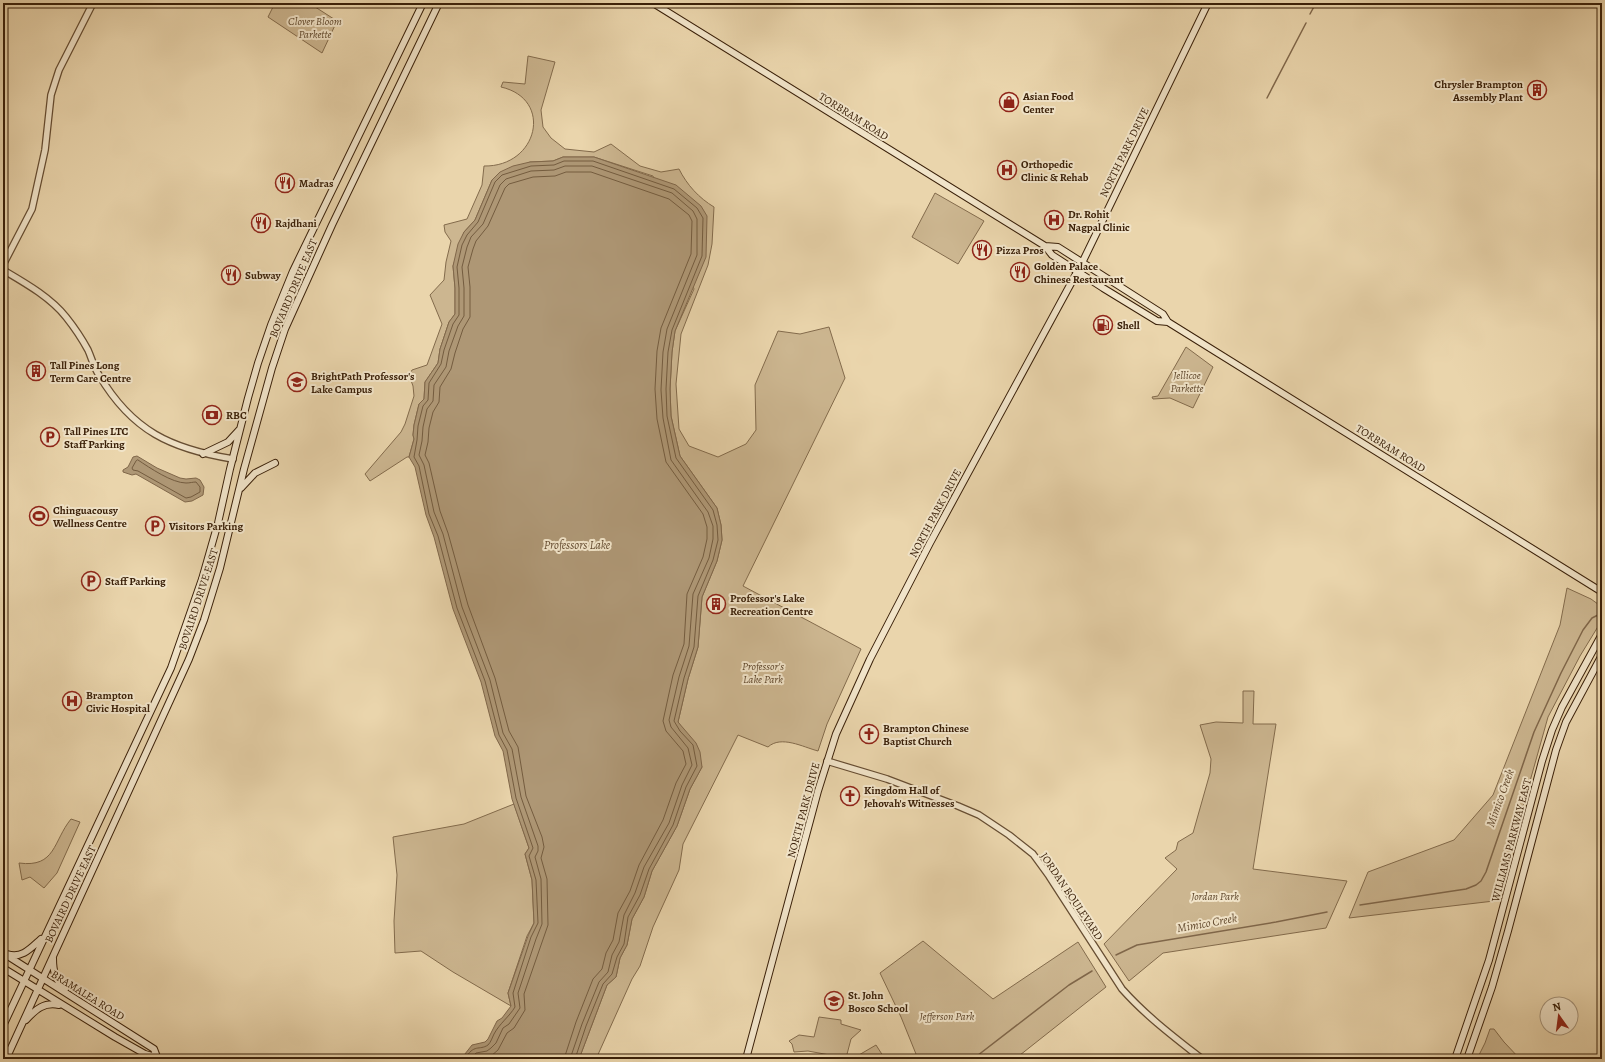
<svg xmlns="http://www.w3.org/2000/svg" width="1605" height="1062" viewBox="0 0 1605 1062" font-family="Alegreya,serif">
<style>
.green{fill:#ccb690;stroke:#836b4c}
.water{fill:#ae9775;stroke:#80674a}
.lines{fill:none;stroke-linecap:round;stroke-linejoin:round}
.shore{stroke:#745c3f;stroke-width:1}
.stream{stroke:#80674a;stroke-width:1.5}
.tertiary-casing{stroke:#664d32;stroke-width:8}
.secondary-casing{stroke:#3a2009;stroke-width:8}
.tertiary{stroke:#f1e4c9;stroke-width:5.5}
.secondary{stroke:#f1e4c9;stroke-width:6}
.labels{text-anchor:middle;stroke-width:4;stroke-linejoin:round;paint-order:stroke}
.park-label{font-size:11px;font-style:italic;fill:#5e462b;stroke:#f1e4c9}
.poi-label{font-size:11px;font-weight:bold;fill:#3a2009;stroke:#f1e4c9;text-anchor:start}
.street-label{font-size:11px;fill:#3a2009;stroke:#f1e4c9}
.water-label{font-size:12px;font-style:italic;fill:#634a2f;stroke:#f1e4c9}
</style>
<rect width="100%" height="100%" fill="#ead5ac"/>
<filter id="stains"><feTurbulence type="fractalNoise" baseFrequency=".005" numOctaves="4"/><feColorMatrix values="0 0 0 0 .2 0 0 0 0 .09 0 0 0 0 .02 0 0 0 .5 -.17"/></filter>
<radialGradient id="worn" r=".72"><stop offset=".6" stop-color="#630" stop-opacity="0"/><stop offset="1" stop-color="#630" stop-opacity=".3"/></radialGradient>
<path class="green" d="M 275,3 L 309,3 L 337,21 L 322,53 L 268,17 Z
M 528,56 L 555,62 L 541,110 L 543,127 L 551,138 L 565,149 L 594,152 L 611,144 L 640,166 L 661,172 L 679,169 C 687,185 699,198 714,207 L 712,244 L 708,265 L 681,334 L 676,384 L 679,429 L 689,446 L 718,457 L 746,444 L 756,430 L 755,385 L 778,331 L 800,334 L 829,327 L 845,378 L 743,586 L 861,649 L 827,724 L 818,751 C 803,747 781,735 768,747 L 738,735 L 683,844 L 679,870 L 653,927 L 640,966 L 632,979 L 596,1059 L 579,1059 L 607,985 L 616,977 L 620,958 L 627,945 L 632,919 L 644,897 L 652,871 L 677,826 L 690,789 L 702,767 L 683,729 L 678,722 L 688,679 L 698,647 L 702,597 L 717,561 L 722,540 L 721,525 L 717,508 L 680,456 L 671,416 L 670,389 L 672,352 L 675,331 L 694,289 L 653,176 L 594,157 L 563,157 L 553,161 L 530,162 L 492,180 L 475,220 L 464,232 L 453,266 L 455,288 L 455,314 L 449,322 L 440,349 L 438,363 L 425,382 L 424,399 L 419,404 L 414,425 L 413,435 L 414,439 L 409,457 L 407,457 L 370,481 L 365,474 L 401,432 L 405,424 L 414,396 L 413,386 L 409,375 L 412,370 L 427,365 L 442,324 L 430,295 L 444,280 L 446,262 L 451,241 L 445,232 L 444,225 L 467,219 L 482,185 L 484,166 C 538,167 554,99 501,87 L 503,82 L 525,84 Z
M 935,193 L 984,221 L 958,264 L 912,237 Z
M 1186,347 L 1213,367 L 1193,408 L 1170,398 L 1153,399 L 1152,397 L 1158,396 Z
M 1567,588 L 1591,599 L 1602,607 L 1602,620 L 1580,656 L 1548,717 L 1497,899 L 1494,901 L 1349,918 L 1368,872 L 1454,840 L 1493,795 L 1560,625 Z
M 1243,691 L 1254,691 L 1253,724 L 1276,724 L 1253,869 L 1347,881 L 1326,928 L 1163,953 L 1129,981 L 1104,944 L 1177,869 L 1165,858 L 1176,850 L 1178,842 L 1193,833 L 1210,773 L 1211,759 L 1200,725 L 1216,722 L 1243,723 Z
M 514,804 L 529,848 L 525,854 L 532,880 L 534,923 L 527,936 L 508,993 L 511,1006 L 453,972 L 421,951 L 395,953 L 394,921 L 397,875 L 393,837 L 464,824 Z
M 71,819 L 80,822 L 57,873 L 44,888 L 30,877 L 22,880 L 19,863 C 56,868 53,841 71,819 Z
M 923,941 L 993,999 L 1078,942 L 1106,987 L 1015,1059 L 918,1059 L 901,1017 L 880,973 Z
M 819,1017 L 841,1020 L 841,1024 L 861,1030 L 851,1039 L 846,1058 L 808,1051 L 794,1052 L 792,1044 L 789,1041 L 799,1035 L 814,1037 Z
M 1490,1029 L 1494,1029 L 1504,1042 L 1520,1059 L 1477,1059 L 1485,1043 Z
M 876,1045 L 885,1059 L 852,1059 Z"/>
<path class="water" d="M 563,157 L 594,157 L 676,185 L 701,206 L 707,216 L 706,257 L 675,331 L 672,352 L 670,389 L 671,416 L 680,456 L 717,508 L 721,525 L 722,540 L 717,561 L 702,597 L 698,647 L 688,679 L 678,722 L 696,743 L 700,752 L 702,767 L 690,789 L 677,826 L 652,871 L 644,897 L 632,919 L 627,945 L 620,958 L 616,977 L 607,985 L 579,1059 L 461,1059 L 472,1045 L 485,1042 L 488,1039 L 497,1021 L 502,1018 L 511,1006 L 508,993 L 528,936 L 534,923 L 532,880 L 525,854 L 529,848 L 512,799 L 503,751 L 495,736 L 481,682 L 453,609 L 434,537 L 426,515 L 415,467 L 409,457 L 414,439 L 413,435 L 414,425 L 419,404 L 424,399 L 425,382 L 438,363 L 440,349 L 449,322 L 455,314 L 455,288 L 453,266 L 458,244 L 464,232 L 475,220 L 492,180 L 500,172 L 513,166 L 530,162 L 553,161 Z
M 137,456 L 157,468 L 180,478 L 186,479 L 196,478 L 200,480 L 204,487 L 203,495 L 192,501 L 185,502 L 136,474 L 132,475 L 123,472 L 123,470 L 128,467 L 133,457 Z"/>
<g class="lines">
<path class="shore" d="M 138,460 C 150,468 172,483 186,483 C 190,483 193,482 196,482 L 200,487 L 200,492 L 191,497 L 186,498 L 138,471 L 133,470 L 132,468 L 136,461 Z
M 465,1059 C 474,1043 479,1051 488,1045 C 491,1042 492,1038 494,1034 C 500,1023 509,1017 515,1007 L 513,993 L 531,937 L 538,923 L 536,880 L 529,856 L 533,848 L 516,798 L 507,750 L 499,735 L 485,681 L 457,608 L 438,536 L 429,514 L 419,466 L 414,457 L 417,440 L 418,426 L 423,406 L 428,400 L 429,383 L 441,364 L 444,350 L 453,324 L 459,315 L 459,288 L 457,267 L 462,245 L 467,235 L 478,222 L 495,182 L 502,175 L 531,166 L 554,165 L 564,161 L 593,161 L 674,189 L 697,208 L 703,218 L 702,256 L 672,330 L 668,352 L 666,389 L 667,416 L 676,458 L 713,510 L 717,525 L 718,540 L 713,560 L 698,596 L 694,647 L 684,678 L 674,721 L 680,731 L 693,745 L 697,766 L 686,787 L 673,825 L 649,869 L 640,895 L 628,917 L 624,944 L 617,957 L 612,974 L 603,984 L 586,1026 L 575,1059
M 471,1059 L 476,1053 L 487,1051 L 491,1048 L 496,1043 L 503,1028 L 509,1024 L 520,1008 L 518,993 L 536,939 L 542,924 L 541,879 L 535,857 L 538,851 L 538,846 L 521,797 L 512,749 L 503,733 L 490,680 L 462,607 L 443,534 L 434,512 L 424,465 L 419,455 L 422,441 L 423,427 L 427,409 L 433,401 L 434,385 L 446,367 L 449,351 L 458,326 L 464,316 L 464,288 L 462,267 L 467,247 L 471,237 L 483,224 L 500,185 L 506,179 L 531,171 L 554,170 L 565,166 L 592,166 L 672,193 L 693,211 L 697,219 L 697,255 L 667,329 L 663,352 L 661,390 L 663,418 L 671,460 L 708,512 L 713,526 L 713,539 L 709,558 L 693,594 L 689,646 L 679,677 L 669,720 L 671,727 L 688,748 L 692,765 L 682,785 L 669,823 L 644,867 L 635,893 L 624,915 L 619,942 L 612,955 L 608,972 L 599,982 L 582,1024 L 570,1059
M 478,1059 L 491,1056 L 498,1050 L 507,1033 L 514,1028 L 525,1010 L 524,994 L 548,925 L 547,879 L 541,858 L 544,847 L 542,837 L 526,796 L 518,747 L 509,731 L 495,678 L 468,605 L 448,533 L 440,511 L 429,463 L 425,455 L 428,442 L 429,428 L 433,412 L 439,402 L 440,387 L 451,369 L 455,353 L 463,329 L 470,317 L 470,287 L 468,267 L 473,249 L 476,241 L 488,226 L 505,188 L 509,184 L 533,177 L 555,176 L 566,172 L 591,172 L 669,199 L 689,215 L 692,221 L 691,254 L 661,328 L 657,351 L 655,389 L 657,419 L 666,462 L 703,514 L 707,527 L 707,539 L 703,557 L 687,594 L 684,644 L 673,675 L 663,721 L 666,731 L 683,751 L 686,764 L 676,783 L 663,820 L 639,865 L 630,891 L 618,913 L 613,940 L 606,953 L 602,969 L 593,979 L 576,1022 L 564,1059"/>
<path class="stream" d="M 1310,14 L 1316,3
M 1267,98 L 1306,23
M 1360,905 L 1466,889 L 1476,885 L 1481,881 L 1486,872 L 1534,732 L 1561,673 L 1583,630 L 1592,618 L 1598,615
M 1116,955 L 1137,945 L 1276,922 L 1327,912
M 973,1059 L 1069,985 L 1092,971"/>
<defs>
<path id="tertiary" d="M 3,265 L 32,209 L 45,150 L 51,95 L 59,70 L 93,3
M 3,270 C 25,283 50,297 66,317 C 74,327 82,339 88,350 C 92,359 94,368 99,375 C 132,431 171,449 233,459
M 827,761 L 887,779 L 958,806 L 979,815 L 1009,835 L 1033,854 L 1049,876 L 1122,989 C 1146,1016 1174,1037 1202,1059"/>
<path id="secondary" d="M 653,3 L 1045,246 L 1052,255 L 1103,288 L 1157,321 L 1168,322 L 1602,592
M 1045,246 L 1058,247 L 1163,314 L 1168,322
M 203,454 L 228,442 L 240,429
M 241,488 L 255,473 L 275,463
M 3,953 L 154,1049 L 157,1057
M 7,954 C 22,959 31,948 41,939
M 53,958 C 53,971 55,980 65,989
M 3,968 L 115,1037 L 145,1054 L 159,1058
M 26,1020 C 36,1009 44,1002 59,1005
M 3,1026 L 171,668 L 202,579 L 218,523 L 230,469 L 248,398 L 258,363 L 271,325 L 293,271 L 423,3
M 6,1059 L 189,659 L 204,620 L 220,568 L 244,469 L 272,368 L 285,329 L 332,225 L 439,3
M 746,1059 L 818,791 L 836,734 L 870,659 L 930,543 L 1082,263 L 1208,3
M 1455,1059 L 1489,960 L 1542,761 L 1552,730 L 1562,707 L 1602,634
M 1467,1059 L 1492,987 L 1508,931 L 1556,750 L 1566,722 L 1602,655"/>
</defs>
<use href="#tertiary" class="tertiary-casing"/>
<use href="#secondary" class="secondary-casing"/>
<use href="#tertiary" class="tertiary"/>
<use href="#secondary" class="secondary"/>
</g>
<defs>
<symbol id="building-ring" viewBox="-11 -11 22 22"><circle r="9.5" fill="#f1e4c9" stroke="#8f2418" stroke-width="1.5"/><path d="M-4-6H4V6H1V3H-1V6H-4ZM-2.5-4.3h1.7v1.8h-1.7ZM.8-4.3h1.7v1.8H.8ZM-2.5-1h1.7V.8h-1.7ZM.8-1h1.7V.8H.8Z" fill="#8f2418"/></symbol>
<symbol id="shop-ring" viewBox="-11 -11 22 22"><circle r="9.5" fill="#f1e4c9" stroke="#8f2418" stroke-width="1.5"/><path d="M-5-2.5h2.3a2.7 3.5 0 0 1 5.4 0H5L5.5 6h-11ZM-1.5-2.5h3a1.5 2.3 0 0 0-3 0Z" fill="#8f2418"/></symbol>
<symbol id="hospital-ring" viewBox="-11 -11 22 22"><circle r="9.5" fill="#f1e4c9" stroke="#8f2418" stroke-width="1.5"/><path d="M-5-5h3v3.5h4V-5h3V5h-3V1.5h-4V5h-3Z" fill="#8f2418"/></symbol>
<symbol id="restaurant-ring" viewBox="-11 -11 22 22"><circle r="9.5" fill="#f1e4c9" stroke="#8f2418" stroke-width="1.5"/><path d="M-5-6h1v4h1v-4h1v4h1v-4h1v5L-1.5 .5V6h-2V.5L-5-1ZM5-6V6H3V1.5H1.5Q1.5-4 5-6Z" fill="#8f2418"/></symbol>
<symbol id="fuel-ring" viewBox="-11 -11 22 22"><circle r="9.5" fill="#f1e4c9" stroke="#8f2418" stroke-width="1.5"/><path d="M-5.5-6h7V0h2V4h1.3V-2.5L3-4.5l.8-.8L6-3V5H2.5V1h-1V6h-7ZM-4.2-4.7v3.2H.2V-4.7Z" fill="#8f2418"/></symbol>
<symbol id="school-ring" viewBox="-11 -11 22 22"><circle r="9.5" fill="#f1e4c9" stroke="#8f2418" stroke-width="1.5"/><path d="M0-5L7-2L0 1L-7-2ZM-4 1L0 2.5L4 1V4Q0 6-4 4Z" fill="#8f2418"/></symbol>
<symbol id="bank-ring" viewBox="-11 -11 22 22"><circle r="9.5" fill="#f1e4c9" stroke="#8f2418" stroke-width="1.5"/><path d="M-6-4H6V4H-6ZM0-2.3a2.3 2.3 0 1 0 0 4.6a2.3 2.3 0 1 0 0-4.6Z" fill="#8f2418"/></symbol>
<symbol id="parking-ring" viewBox="-11 -11 22 22"><circle r="9.5" fill="#f1e4c9" stroke="#8f2418" stroke-width="1.5"/><path d="M-3.5-5.5H1a3.5 3.5 0 0 1 0 7H-1V5.5H-3.5ZM-1-3.4V-.6H.8a1.4 1.4 0 0 0 0-2.8Z" fill="#8f2418"/></symbol>
<symbol id="stadium-ring" viewBox="-11 -11 22 22"><circle r="9.5" fill="#f1e4c9" stroke="#8f2418" stroke-width="1.5"/><path d="M0-5a6.5 5 0 1 0 0 10a6.5 5 0 1 0 0-10ZM-3.5-1.8h7v3.6h-7Z" fill="#8f2418"/></symbol>
<symbol id="church-ring" viewBox="-11 -11 22 22"><circle r="9.5" fill="#f1e4c9" stroke="#8f2418" stroke-width="1.5"/><path d="M-1.2-6h2.4v3.5h3.3v2.4h-3.3V6h-2.4V-.1h-3.3v-2.4h3.3Z" fill="#8f2418"/></symbol>
</defs>
<g fill-rule="evenodd">
<use href="#building-ring" x="1526" y="79" width="22" height="22"/>
<use href="#shop-ring" x="998" y="91" width="22" height="22"/>
<use href="#hospital-ring" x="996" y="159" width="22" height="22"/>
<use href="#restaurant-ring" x="274" y="172" width="22" height="22"/>
<use href="#hospital-ring" x="1043" y="209" width="22" height="22"/>
<use href="#restaurant-ring" x="250" y="212" width="22" height="22"/>
<use href="#restaurant-ring" x="971" y="239" width="22" height="22"/>
<use href="#restaurant-ring" x="1009" y="261" width="22" height="22"/>
<use href="#restaurant-ring" x="220" y="264" width="22" height="22"/>
<use href="#fuel-ring" x="1092" y="314" width="22" height="22"/>
<use href="#building-ring" x="25" y="360" width="22" height="22"/>
<use href="#school-ring" x="286" y="371" width="22" height="22"/>
<use href="#bank-ring" x="201" y="404" width="22" height="22"/>
<use href="#parking-ring" x="39" y="426" width="22" height="22"/>
<use href="#stadium-ring" x="28" y="505" width="22" height="22"/>
<use href="#parking-ring" x="144" y="515" width="22" height="22"/>
<use href="#parking-ring" x="80" y="570" width="22" height="22"/>
<use href="#building-ring" x="705" y="593" width="22" height="22"/>
<use href="#hospital-ring" x="61" y="690" width="22" height="22"/>
<use href="#church-ring" x="858" y="723" width="22" height="22"/>
<use href="#church-ring" x="839" y="785" width="22" height="22"/>
<use href="#school-ring" x="823" y="990" width="22" height="22"/>
</g>
<g class="labels">
<g class="park-label">
<text x="315" y="25">Clover Bloom<tspan x="315" dy="13">Parkette</tspan></text>
<text x="1187" y="379">Jellicoe<tspan x="1187" dy="13">Parkette</tspan></text>
<text x="763" y="670">Professor's<tspan x="763" dy="13">Lake Park</tspan></text>
<text x="1215" y="900">Jordan Park</text>
<text x="947" y="1020">Jefferson Park</text>
</g>
<g class="poi-label">
<text x="1523" y="88" text-anchor="end">Chrysler Brampton<tspan x="1523" dy="13">Assembly Plant</tspan></text>
<text x="1023" y="100">Asian Food<tspan x="1023" dy="13">Center</tspan></text>
<text x="1021" y="168">Orthopedic<tspan x="1021" dy="13">Clinic &amp; Rehab</tspan></text>
<text x="299" y="187">Madras</text>
<text x="1068" y="218">Dr. Rohit<tspan x="1068" dy="13">Nagpal Clinic</tspan></text>
<text x="275" y="227">Rajdhani</text>
<text x="996" y="254">Pizza Pros</text>
<text x="1034" y="270">Golden Palace<tspan x="1034" dy="13">Chinese Restaurant</tspan></text>
<text x="245" y="279">Subway</text>
<text x="1117" y="329">Shell</text>
<text x="50" y="369">Tall Pines Long<tspan x="50" dy="13">Term Care Centre</tspan></text>
<text x="311" y="380">BrightPath Professor's<tspan x="311" dy="13">Lake Campus</tspan></text>
<text x="226" y="419">RBC</text>
<text x="64" y="435">Tall Pines LTC<tspan x="64" dy="13">Staff Parking</tspan></text>
<text x="53" y="514">Chinguacousy<tspan x="53" dy="13">Wellness Centre</tspan></text>
<text x="169" y="530">Visitors Parking</text>
<text x="105" y="585">Staff Parking</text>
<text x="730" y="602">Professor's Lake<tspan x="730" dy="13">Recreation Centre</tspan></text>
<text x="86" y="699">Brampton<tspan x="86" dy="13">Civic Hospital</tspan></text>
<text x="883" y="732">Brampton Chinese<tspan x="883" dy="13">Baptist Church</tspan></text>
<text x="864" y="794">Kingdom Hall of<tspan x="864" dy="13">Jehovah's Witnesses</tspan></text>
<text x="848" y="999">St. John<tspan x="848" dy="13">Bosco School</tspan></text>
</g>
<g class="street-label">
<text transform="translate(854 116) rotate(32)" y="4">TORBRAM ROAD</text>
<text transform="translate(1124 152) rotate(-64)" y="4">NORTH PARK DRIVE</text>
<text transform="translate(293 288) rotate(-67)" y="4">BOVAIRD DRIVE EAST</text>
<text transform="translate(1391 448) rotate(32)" y="4">TORBRAM ROAD</text>
<text transform="translate(935 513) rotate(-62)" y="4">NORTH PARK DRIVE</text>
<text transform="translate(198 599) rotate(-72)" y="4">BOVAIRD DRIVE EAST</text>
<text transform="translate(803 810) rotate(-75)" y="4">NORTH PARK DRIVE</text>
<text transform="translate(1511 840) rotate(-75)" y="4">WILLIAMS PARKWAY EAST</text>
<text transform="translate(70 894) rotate(-65)" y="4">BOVAIRD DRIVE EAST</text>
<text transform="translate(1072 896) rotate(56)" y="4">JORDAN BOULEVARD</text>
<text transform="translate(88 995) rotate(32)" y="4">BRAMALEA ROAD</text>
</g>
<g class="water-label">
<text x="577" y="549">Professors Lake</text>
<text transform="translate(1500 798) rotate(-70)" y="4">Mimico Creek</text>
<text transform="translate(1207 923) rotate(-10)" y="4">Mimico Creek</text>
</g>
</g>
<rect width="1605" height="1062" fill="none" stroke="#ead5ac" stroke-width="16"/>
<rect x="4" y="4" width="1597" height="1054" fill="none" stroke="#3a2009" stroke-width="2"/>
<rect x="8" y="8" width="1589" height="1046" fill="none" stroke="#3a2009"/>
<g transform="translate(1559 1016) rotate(346)"><circle r="19" fill="#f1e4c9" stroke="#a8967c"/>
<path d="M0-3L7 15L0 10L-7 15Z" fill="#8f2418"/>
<text y="-6" font-size="11" font-weight="bold" text-anchor="middle" fill="#3a2009">N</text>
</g>
<rect width="100%" height="100%" filter="url(#stains)"/>
<rect width="100%" height="100%" fill="url(#worn)"/>
</svg>
